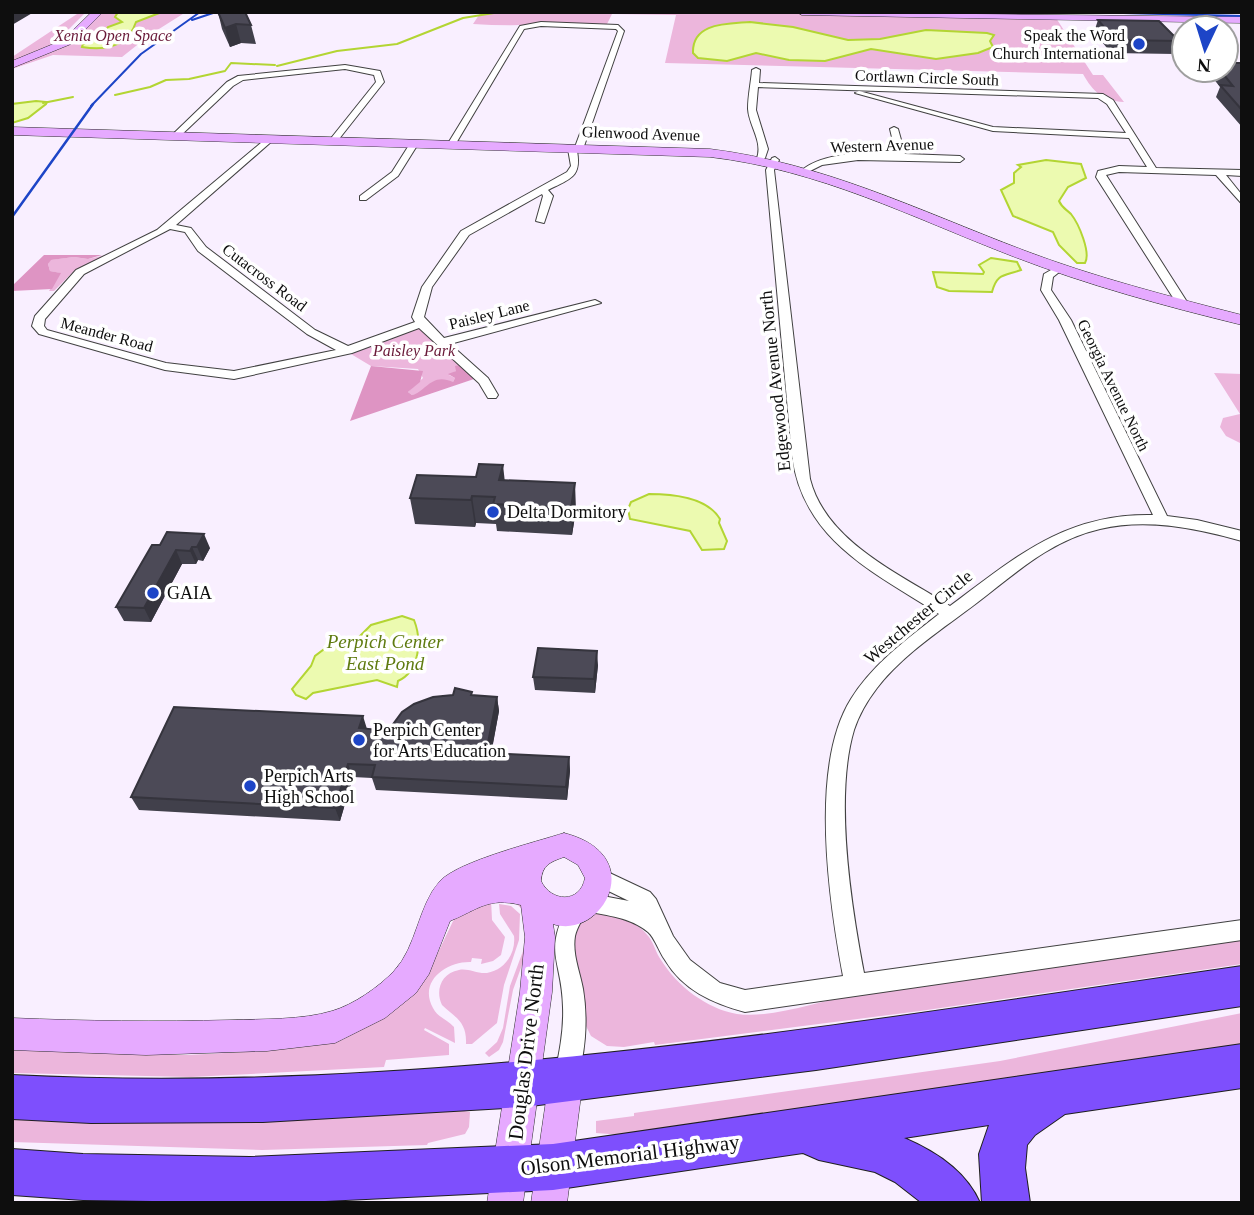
<svg xmlns="http://www.w3.org/2000/svg" width="1254" height="1215" viewBox="0 0 1254 1215" font-family="'Times New Roman',serif">
<style>
.green{fill:#ecb6dc}
.forest{fill:#de94c3}
.water{fill:#ecfab0;stroke:#b3d533;stroke-width:2}
.lines{fill:none;stroke-linecap:round;stroke-linejoin:round}
.stream{stroke:#b3d533;stroke-width:2}
.street-casing{stroke:#414141;stroke-width:2}
.secondary-casing{stroke:#303030;stroke-width:1}
.highway-casing{stroke:#1f1f1f;stroke-width:2}
.street{fill:#fff;fill-rule:evenodd}
.secondary{fill:#e6aaff;fill-rule:evenodd}
.highway{fill:#7e4ffd;fill-rule:evenodd}
.rail-far1{stroke:#1d45c7;stroke-width:2}
.rail{stroke:#1d45c7;stroke-width:2.5}
.wall{fill:#41404b}
.shaded-wall{fill:#35343d}
.building{fill:#4c4a57;stroke:#35343d;stroke-width:2}
.poi-dot{fill:#1d45c7;stroke:#fff;stroke-width:2.5}
.labels{text-anchor:middle;stroke-width:7;stroke-linejoin:round;paint-order:stroke}
.far-park-label{font-size:16px;font-style:italic;fill:#6a1a39;stroke:#fff}
.far-poi-label{font-size:16px;fill:#0e0e0e;stroke:#fff;text-anchor:end}
.far-street-label{font-size:16px;fill:#0e0e0e;stroke:#fff}
.street-label{font-size:18px;fill:#0e0e0e;stroke:#fff}
.poi-label{font-size:18px;fill:#0e0e0e;stroke:#fff;text-anchor:start}
.water-label{font-size:19px;font-style:italic;fill:#5f7b10;stroke:#fff}
.near-street-label{font-size:21px;fill:#0e0e0e;stroke:#fff}
</style>
<rect width="100%" height="100%" fill="#f9efff"/>
<path class="green" d="M 80,12 L 86,12 L 55,43 L 12,63 L 12,57 Z
M 102,12 L 186,12 L 151,34 L 122,57 L 53,55 L 12,69 L 12,67 L 48,53 Z
M 481,12 L 712,12 L 1056,18 L 1093,75 L 1103,75 L 1124,102 C 1103,101 1093,92 1083,74 L 665,63 L 676,15 L 612,14 L 607,24 C 561,23 517,27 473,24 Z
M 106,255 L 73,272 L 54,291 L 49,291 L 60,273 L 50,271 L 48,264 L 50,260 L 74,257 L 88,259 Z
M 413,329 L 421,329 L 460,365 L 456,371 L 449,375 L 455,378 L 453,382 L 433,382 L 418,394 L 412,395 L 408,392 L 423,378 L 418,369 L 371,366 L 351,354 Z
M 1214,373 L 1242,374 L 1242,444 L 1226,436 L 1220,427 L 1223,418 L 1240,414 Z
M 508,896 L 526,908 L 527,951 L 513,990 L 503,1042 L 499,1050 L 489,1057 L 485,1053 L 497,1042 L 503,1028 L 510,986 L 526,943 L 524,911 Z
M 491,899 L 492,920 L 505,937 L 501,955 L 493,961 L 481,964 L 482,959 L 472,958 L 471,962 C 447,961 418,981 433,1008 C 437,1017 447,1019 454,1027 L 455,1043 L 425,1028 L 424,1030 L 449,1044 L 449,1055 L 386,1060 L 384,1067 L 191,1077 L 12,1073 L 12,1050 L 188,1055 L 261,1051 L 342,1040 L 392,1012 L 432,965 L 455,917 Z
M 499,904 L 511,906 L 520,914 L 519,940 L 504,985 L 497,1023 L 472,1044 L 466,1044 C 467,1022 456,1018 442,1005 C 435,991 441,973 459,970 C 468,968 477,974 487,973 C 505,970 516,953 514,936 L 500,914 Z
M 593,912 C 612,911 637,921 649,937 C 654,944 656,953 661,960 C 677,986 707,1009 737,1014 C 773,1019 820,1000 857,995 C 985,976 1114,958 1242,939 L 1242,964 L 920,1011 L 655,1045 L 654,1042 L 624,1047 L 607,1046 L 591,1036 L 586,1026 L 572,940 L 579,922 Z
M 1242,1013 L 1242,1049 L 636,1136 L 596,1133 L 596,1121 L 634,1116 L 634,1113 L 1000,1061 Z
M 452,1109 L 470,1112 L 469,1127 L 465,1134 L 428,1143 L 427,1145 L 262,1150 L 12,1142 L 12,1117 Z"/>
<path class="forest" d="M 44,255 L 102,255 L 88,259 L 74,257 L 51,260 L 48,264 L 50,271 L 61,273 L 52,289 L 12,291 L 12,286 Z
M 460,365 L 474,379 L 350,421 L 371,366 L 423,371 L 420,382 L 408,392 L 412,395 C 426,392 431,372 453,382 L 455,378 L 448,374 L 456,371 L 455,366 Z"/>
<path class="water" d="M 118,12 L 162,12 L 136,22 C 128,46 107,51 82,47 L 83,44 L 101,36 L 108,27 L 122,22 L 115,17 Z
M 750,22 L 793,27 L 848,40 L 880,39 L 926,30 L 987,33 L 994,35 L 990,41 L 993,47 L 978,53 L 936,59 L 871,49 L 825,61 L 789,60 L 756,53 L 727,61 L 698,58 L 693,53 C 692,22 728,24 750,22 Z
M 36,101 L 47,102 L 46,104 L 28,118 L 12,123 L 12,104 Z
M 1046,160 L 1081,164 L 1086,178 L 1068,187 L 1059,201 C 1062,208 1066,209 1071,214 C 1079,224 1091,253 1085,263 L 1077,263 L 1059,245 L 1053,232 L 1013,216 L 1001,190 L 1014,183 L 1014,173 L 1021,167 L 1018,165 Z
M 991,258 L 1017,262 L 1021,270 C 1004,276 997,273 992,292 L 949,291 L 937,287 L 933,272 L 983,274 L 984,272 L 979,265 Z
M 649,494 C 673,494 707,497 720,519 L 719,523 L 727,541 L 724,549 L 702,550 L 690,531 L 630,519 L 628,509 L 631,502 Z
M 402,616 L 414,620 C 422,640 420,671 398,681 L 397,687 L 377,680 L 313,693 L 306,699 L 296,695 L 292,689 L 311,666 L 315,656 L 331,644 L 359,637 L 371,625 Z"/>
<g class="lines">
<path class="stream" d="M 277,66 L 337,51 L 397,44 L 463,18 L 500,12
M 115,95 L 150,87 L 166,80 L 189,79 L 225,71 L 231,63 L 275,65
M 43,103 L 73,97"/>
<defs>
<path id="street" d="M 541,22 L 618,25 L 624,31 L 583,149 L 577,151 C 582,178 569,179 548,190 L 553,196 L 544,223 L 536,221 L 543,196 L 542,194 L 469,235 L 432,287 L 424,317 L 444,338 L 595,300 L 601,303 L 450,344 L 488,378 L 498,395 L 496,398 L 488,398 L 479,383 L 419,328 L 352,353 L 234,379 L 165,370 L 39,334 L 32,326 L 35,316 L 76,270 L 157,230 L 268,137 L 272,140 L 271,142 L 176,225 L 191,228 L 206,247 L 315,330 L 348,346 L 415,322 L 412,317 L 422,287 L 461,231 L 567,172 L 571,166 L 568,149 L 575,147 L 618,31 L 616,29 L 541,26 L 524,29 L 455,145 L 451,148 L 447,145 L 520,26 ZM 170,229 L 185,232 L 198,251 L 307,334 L 336,350 L 234,371 L 166,363 L 47,330 L 44,326 L 45,319 L 84,274 Z
M 345,65 L 380,71 L 384,82 L 335,144 L 328,142 L 376,82 L 374,75 L 345,69 L 243,80 L 233,86 L 177,139 L 170,137 L 227,82 L 238,76 Z
M 756,68 L 760,70 L 759,83 L 1103,94 L 1113,100 L 1156,168 L 1242,170 L 1242,176 L 1226,175 L 1242,195 L 1242,204 L 1216,175 L 1119,172 L 1106,175 L 1189,305 L 1179,307 L 1096,177 L 1098,171 L 1119,166 L 1147,167 L 1129,138 L 993,131 L 855,93 L 859,91 L 993,127 L 1126,133 L 1107,104 L 1098,98 L 758,87 L 756,110 L 768,149 L 765,158 L 761,161 L 757,158 C 763,141 749,126 748,109 C 748,95 751,83 752,70 Z
M 894,127 L 898,129 L 905,154 L 960,156 L 964,159 L 960,162 L 858,160 L 822,165 L 806,173 L 802,170 C 826,151 866,153 896,154 L 890,129 Z
M 411,142 L 418,144 L 398,176 L 366,200 L 360,200 L 360,196 L 392,172 Z
M 775,157 L 779,160 L 774,170 L 810,479 C 826,542 900,574 950,606 C 1016,557 1065,513 1153,515 L 1059,320 L 1041,290 L 1044,274 L 1058,266 L 1063,269 L 1053,277 L 1051,290 L 1071,320 L 1167,516 L 1197,520 L 1242,531 L 1242,541 C 1196,528 1147,518 1100,529 C 1051,540 1016,573 978,602 C 944,628 903,654 877,688 C 867,701 859,715 854,730 C 834,797 851,905 864,973 L 1242,920 L 1242,940 L 745,1012 C 712,1003 683,990 665,960 C 659,952 655,938 648,932 C 630,917 608,916 586,911 C 583,919 577,927 575,936 C 572,954 580,972 583,989 C 588,1019 586,1058 574,1086 L 566,1090 L 558,1086 L 554,1078 C 559,1055 564,1031 563,1007 C 562,958 542,954 570,902 L 578,900 L 580,895 L 587,893 L 629,901 L 592,883 L 589,877 L 592,871 L 599,868 L 650,892 L 656,899 L 673,936 L 690,960 L 720,983 L 745,990 L 843,976 C 829,901 809,766 851,699 C 873,664 907,639 939,614 C 874,572 803,541 792,455 L 766,170 L 772,158 Z"/>
<path id="secondary" d="M 92,12 L 103,12 L 71,44 L 12,68 L 12,61 L 63,40 Z
M 797,12 L 1242,17 L 1242,23 L 802,15 Z
M 12,127 L 710,149 C 823,163 918,210 1023,250 C 1094,277 1168,296 1242,315 L 1242,325 C 1164,306 1087,285 1012,256 C 911,217 820,170 710,157 L 12,135 Z
M 564,833 C 651,855 601,941 553,924 L 555,937 L 552,992 L 523,1203 L 487,1203 L 520,992 L 525,937 L 521,905 C 488,897 479,909 450,921 L 429,974 L 416,993 L 385,1018 L 335,1043 L 267,1051 L 146,1055 L 12,1050 L 12,1018 C 85,1021 158,1022 231,1020 C 262,1019 303,1020 332,1011 C 353,1005 379,987 394,971 C 417,947 418,905 440,881 C 459,861 536,842 564,833 ZM 564,857 L 578,865 L 585,878 C 580,904 551,902 541,881 C 542,865 550,862 564,857 Z
M 566,1063 L 578,1068 L 583,1080 L 567,1203 L 531,1203 L 549,1080 L 554,1068 Z"/>
<path id="highway" d="M 1242,966 L 1242,1006 L 816,1070 L 523,1107 L 263,1122 L 91,1123 L 12,1119 L 12,1075 C 425,1096 835,1025 1242,966 Z
M 1242,1044 L 1242,1088 L 1065,1114 L 1035,1135 L 1027,1145 L 1025,1168 L 1030,1203 L 982,1203 L 979,1154 L 989,1125 L 904,1138 C 935,1151 966,1171 980,1203 L 922,1203 L 895,1182 L 875,1172 L 819,1160 L 803,1153 L 553,1190 L 284,1203 L 83,1200 L 12,1195 L 12,1149 L 83,1154 L 250,1157 L 553,1144 Z"/>
</defs>
<use href="#street" class="street-casing"/>
<use href="#secondary" class="secondary-casing"/>
<use href="#highway" class="highway-casing"/>
<use href="#street" class="street"/>
<use href="#secondary" class="secondary"/>
<use href="#highway" class="highway"/>
<path class="rail-far1" d="M 1084,12 L 1242,16
M 192,20 L 216,12
M 91,106 L 141,54 L 200,12"/>
<path class="rail" d="M 12,217 L 93,104"/>
</g>
<path class="wall" d="M 218,12 L 251,25 L 256,44 L 241,43 L 230,47 L 222,29 Z
M 1098,20 L 1179,41 L 1175,54 L 1111,53 L 1094,32 Z
M 1242,63 L 1242,127 L 1216,97 L 1220,87 L 1209,73 L 1210,70 L 1226,70 Z
M 505,480 L 576,510 L 572,535 L 497,531 L 496,524 L 476,523 L 475,527 L 415,524 L 410,498 Z
M 160,545 L 210,548 L 203,561 L 198,560 L 196,564 L 182,564 L 151,622 L 124,621 L 116,607 Z
M 598,665 L 595,693 L 535,690 L 533,677 Z
M 472,692 L 472,696 L 497,697 L 499,711 L 491,753 L 569,757 L 570,771 L 567,800 L 376,790 L 372,778 L 353,777 L 340,821 L 139,810 L 131,797 L 367,729 L 388,731 L 453,695 Z"/>
<path class="shaded-wall" d="M 12,12 L 34,12 L 12,25 Z
M 236,24 L 241,43 L 230,47 L 225,28 Z
M 503,465 L 506,492 L 503,507 L 499,480 Z
M 575,483 L 576,510 L 572,535 L 571,508 Z
M 472,496 L 476,523 L 475,527 L 471,500 Z
M 204,534 L 210,548 L 203,561 L 197,547 Z
M 192,547 L 198,560 L 196,564 L 190,551 Z
M 176,550 L 182,564 L 151,622 L 144,608 Z
M 597,651 L 598,665 L 595,693 L 594,679 Z
M 497,697 L 499,711 L 489,766 L 486,753 Z
M 363,716 L 367,729 L 359,728 Z
M 569,757 L 570,771 L 567,800 L 566,787 Z
M 348,764 L 353,777 L 340,821 L 335,808 Z"/>
<path class="building" d="M 218,12 L 245,12 L 251,25 L 236,24 L 225,28 Z
M 1098,20 L 1159,21 L 1179,41 L 1115,40 Z
M 1226,63 L 1242,63 L 1242,110 L 1220,85 L 1233,86 L 1220,70 L 1226,70 Z
M 479,464 L 503,465 L 499,480 L 575,483 L 571,508 L 493,504 L 495,497 L 472,496 L 471,500 L 410,498 L 417,475 L 476,477 Z
M 167,532 L 204,534 L 197,547 L 192,547 L 190,551 L 176,550 L 144,608 L 116,607 L 152,545 L 160,545 Z
M 538,648 L 597,651 L 594,679 L 533,677 Z
M 455,688 L 472,692 L 471,695 L 497,697 L 486,753 L 569,757 L 566,787 L 372,777 L 375,765 L 348,764 L 335,808 L 131,797 L 174,707 L 363,716 L 359,728 L 388,731 L 402,712 L 414,704 L 433,697 L 453,695 Z"/>
<g class="poi-dot">
<circle cx="1139" cy="44" r="7"/>
<circle cx="493" cy="512" r="7"/>
<circle cx="153" cy="593" r="7"/>
<circle cx="359" cy="740" r="7"/>
<circle cx="250" cy="786" r="7"/>
</g>
<g class="labels">
<g class="far-park-label">
<text x="113" y="41">Xenia Open Space</text>
<text x="414" y="356">Paisley Park</text>
</g>
<g class="far-poi-label">
<text x="1125" y="41">Speak the Word<tspan x="1125" dy="18">Church International</tspan></text>
</g>
<g class="far-street-label">
<text transform="translate(927 77) rotate(2)" y="6">Cortlawn Circle South</text>
<text transform="translate(641 133) rotate(2)" y="6">Glenwood Avenue</text>
<text transform="translate(882 145) rotate(-2)" y="6">Western Avenue</text>
<text transform="translate(265 277) rotate(37)" y="6">Cutacross Road</text>
<text transform="translate(489 314) rotate(-14)" y="6">Paisley Lane</text>
<text transform="translate(107 334) rotate(15)" y="6">Meander Road</text>
<text transform="translate(1114 385) rotate(64)" y="6">Georgia Avenue North</text>
</g>
<g class="street-label">
<text transform="translate(775 381) rotate(-96)" y="6">Edgewood Avenue North</text>
<text transform="translate(918 617) rotate(-40)" y="6">Westchester Circle</text>
</g>
<g class="poi-label">
<text x="507" y="518">Delta Dormitory</text>
<text x="167" y="599">GAIA</text>
<text x="373" y="736">Perpich Center<tspan x="373" dy="21">for Arts Education</tspan></text>
<text x="264" y="782">Perpich Arts<tspan x="264" dy="21">High School</tspan></text>
</g>
<g class="water-label">
<text x="385" y="648">Perpich Center<tspan x="385" dy="22">East Pond</tspan></text>
</g>
<g class="near-street-label">
<text transform="translate(526 1052) rotate(-83)" y="7">Douglas Drive North</text>
<text transform="translate(630 1155) rotate(-7)" y="7">Olson Memorial Highway</text>
</g>
</g>
<rect width="1254" height="1215" fill="none" stroke="#0e0e0e" stroke-width="28"/>
<g transform="translate(1205 49) rotate(184)"><circle r="33" fill="#ffffff" stroke="#9f9f9f" stroke-width="2"/>
<path d="M0-5L12 26L0 18L-12 26Z" fill="#1d45c7"/>
<text y="-10" font-size="19" font-weight="bold" text-anchor="middle" fill="#0e0e0e">N</text>
</g>
</svg>
